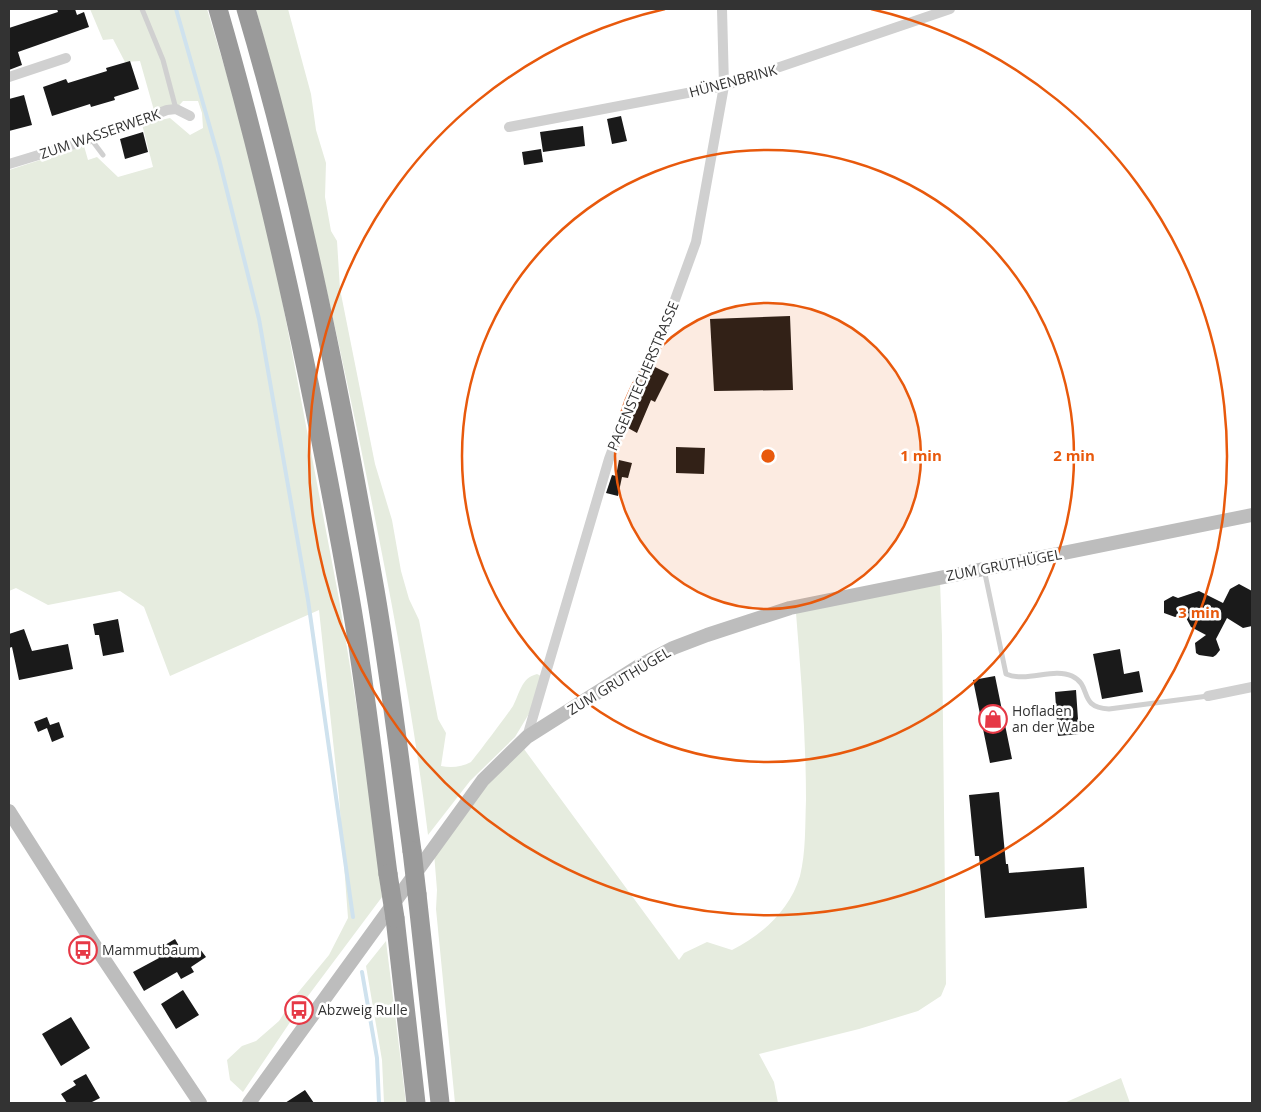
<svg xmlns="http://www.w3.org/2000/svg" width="1261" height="1112" viewBox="0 0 1261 1112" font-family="'Open Sans',sans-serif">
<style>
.green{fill:#e6ecdf}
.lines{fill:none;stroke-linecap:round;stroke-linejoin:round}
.stream{stroke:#cfe2ee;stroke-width:4}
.building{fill:#1a1a1a}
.lane{stroke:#d0d0d0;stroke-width:5}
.street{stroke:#d0d0d0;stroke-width:10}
.secondary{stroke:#bdbdbd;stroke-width:14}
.highway{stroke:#9a9a9a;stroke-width:19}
.highway-bridge{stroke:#9a9a9a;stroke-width:19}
.ring{fill:none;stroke:#e8590c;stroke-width:2.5}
.labels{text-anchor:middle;stroke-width:5;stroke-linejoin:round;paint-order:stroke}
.street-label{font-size:14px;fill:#333;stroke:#fff}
.poi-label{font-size:14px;fill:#333;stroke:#fff;text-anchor:start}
.centre{fill:#e8590c;stroke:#fff;stroke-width:2.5}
.ring-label{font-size:15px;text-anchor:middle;font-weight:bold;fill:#e8590c;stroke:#fff;stroke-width:5;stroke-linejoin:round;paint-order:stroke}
</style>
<rect width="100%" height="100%" fill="#fff"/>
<path class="green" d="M 90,9 L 207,9 L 235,102 L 276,268 L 339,599 L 364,752 L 382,897 L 305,1000 L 243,1092 L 230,1080 L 227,1060 L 242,1046 L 256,1041 L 279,1021 L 296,995 L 329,955 L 348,918 L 339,797 L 319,610 L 170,676 L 144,607 L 120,591 L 48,605 L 16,588 L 9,591 L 9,170 L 84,146 L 88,160 L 97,157 L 118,177 L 153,167 L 142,124 L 170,118 L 190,135 L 203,128 L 202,113 L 198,101 L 183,101 L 176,109 L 155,114 L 140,61 L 125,62 L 113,39 L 103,40 Z
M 256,9 L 288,9 L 311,94 L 316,130 L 326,163 L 325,197 L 331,231 L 337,241 L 340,289 L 375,464 L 392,520 L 401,571 L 409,599 L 419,620 L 438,719 L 446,733 L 441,766 C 451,768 462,767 471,762 C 474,759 510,711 513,706 C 520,693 521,678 537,674 L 541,676 L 530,712 L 515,737 L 470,781 L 428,835 C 412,700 385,567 358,434 C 328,291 295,149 256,9 Z
M 940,581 L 942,636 L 946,984 L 941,996 L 918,1011 L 859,1029 L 759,1054 L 774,1082 L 778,1103 L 455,1103 L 436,909 L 437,890 L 434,853 L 489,781 L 524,749 L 679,960 L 684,953 L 707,942 L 732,950 C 762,935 790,910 800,876 C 806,852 805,825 806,800 C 806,737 801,675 796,613 Z
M 386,941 L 406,1103 L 384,1103 L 382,1060 L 366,966 Z
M 1121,1078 L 1130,1103 L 1064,1103 Z"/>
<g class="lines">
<path class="stream" d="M 176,9 L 219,159 L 259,319 L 308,600 L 353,917
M 362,972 L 377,1058 L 379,1103"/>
</g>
<path class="building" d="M 57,9 L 75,9 L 77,15 L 84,12 L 89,27 L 18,52 L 22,65 L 9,70 L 9,28 L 58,12 Z
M 130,61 L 139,89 L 114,97 L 115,100 L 91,107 L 90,104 L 52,116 L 43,87 L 66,79 L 68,83 L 107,71 L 106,68 Z
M 24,95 L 32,125 L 9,131 L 9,99 Z
M 621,116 L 627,141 L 612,144 L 607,119 Z
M 583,126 L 585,146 L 543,152 L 540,132 Z
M 143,132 L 148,152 L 125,159 L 120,139 Z
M 541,149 L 543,162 L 524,165 L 522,152 Z
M 790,316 L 793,390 L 714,391 L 710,319 Z
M 653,366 L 669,374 L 655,402 L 651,400 L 637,433 L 628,428 Z
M 676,447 L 705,448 L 704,474 L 676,473 Z
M 619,460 L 632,463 L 628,478 L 622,477 L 618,496 L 606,493 L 612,475 L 616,476 Z
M 1239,584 L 1252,591 L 1252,626 L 1243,628 L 1227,618 L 1216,639 L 1220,650 L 1216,655 L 1213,657 L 1199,655 L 1196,653 L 1195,643 L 1206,635 L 1191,627 L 1184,614 L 1175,617 L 1164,613 L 1164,601 L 1173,596 L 1178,598 L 1199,591 L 1223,603 L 1230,589 Z
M 118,619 L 124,652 L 103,656 L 99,635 L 95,635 L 93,624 Z
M 24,629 L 32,651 L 68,644 L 73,669 L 19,680 L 12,647 L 9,648 L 9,634 Z
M 1120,649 L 1124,674 L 1139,671 L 1143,692 L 1102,699 L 1093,654 Z
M 995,676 L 1012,759 L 990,763 L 973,680 Z
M 1076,690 L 1079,734 L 1058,736 L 1055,692 Z
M 47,717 L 50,725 L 59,722 L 64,737 L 52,742 L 47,728 L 38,732 L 34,722 Z
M 999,792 L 1006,864 L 1008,864 L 1009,873 L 1084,867 L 1087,908 L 985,918 L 979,856 L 975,856 L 969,795 Z
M 175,939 L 184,955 L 197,945 L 206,957 L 191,967 L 194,972 L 181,979 L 177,972 L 144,991 L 133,972 L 159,958 L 155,951 Z
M 183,990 L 199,1015 L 176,1029 L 161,1004 Z
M 71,1017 L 90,1048 L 61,1066 L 42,1034 Z
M 86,1074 L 100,1098 L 90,1103 L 67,1103 L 61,1094 L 76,1085 L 73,1081 Z
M 305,1090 L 314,1103 L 285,1103 Z"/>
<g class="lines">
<path class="lane" d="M 142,9 L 163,60 L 176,109
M 91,139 L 103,155
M 984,569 L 1006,674 C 1027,683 1053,667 1072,676 C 1093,686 1077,707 1109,709 L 1208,696"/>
<path class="street" d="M 9,77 L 66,58
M 509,127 L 724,86 L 950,9
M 9,164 L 91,139 L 167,110 L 176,109 L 190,116
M 1208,696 L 1252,687
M 527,737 L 609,459 L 634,391 L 668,319 L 696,242 L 724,86 L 722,9"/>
<path class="secondary" d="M 9,811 L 93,943 L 200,1103
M 249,1103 L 483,780 L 527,737 L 639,666 L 673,648 L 707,635 L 790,608 L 1252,515"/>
<path class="highway" d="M 218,9 C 274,202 315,399 350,597 C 366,688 376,782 388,874
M 246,9 C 302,198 341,395 375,590 C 390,677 400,764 412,851
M 417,894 L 440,1103
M 395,918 L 416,1103"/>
<path class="highway-bridge" d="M 412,851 L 417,894
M 388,874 L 395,918"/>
</g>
<circle cx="768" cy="456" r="153" fill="#e8590c" fill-opacity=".12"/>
<g class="ring">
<circle cx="768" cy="456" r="153"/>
<circle cx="768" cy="456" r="306"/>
<path d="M871 9A459 459 0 1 1 665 9"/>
</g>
<defs>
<symbol id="shop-ring" viewBox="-11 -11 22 22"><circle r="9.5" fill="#fff" stroke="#e63946" stroke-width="1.5"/><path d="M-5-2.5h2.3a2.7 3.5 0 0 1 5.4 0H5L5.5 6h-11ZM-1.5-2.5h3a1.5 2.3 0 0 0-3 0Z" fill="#e63946"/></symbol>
<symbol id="bus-ring" viewBox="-11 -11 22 22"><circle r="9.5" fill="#fff" stroke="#e63946" stroke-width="1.5"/><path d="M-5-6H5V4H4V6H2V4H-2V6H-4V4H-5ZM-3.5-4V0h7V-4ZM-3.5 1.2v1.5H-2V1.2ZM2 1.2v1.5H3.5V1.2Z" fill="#e63946"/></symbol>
</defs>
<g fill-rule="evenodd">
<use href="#shop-ring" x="977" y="703" width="32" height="32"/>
<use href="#bus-ring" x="67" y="934" width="32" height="32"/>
<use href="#bus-ring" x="283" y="994" width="32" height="32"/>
</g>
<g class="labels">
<g class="street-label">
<text transform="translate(733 81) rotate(-15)" y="5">HÜNENBRINK</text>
<text transform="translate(100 134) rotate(-19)" y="5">ZUM WASSERWERK</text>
<text transform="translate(643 376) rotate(-67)" y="5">PAGENSTECHERSTRASSE</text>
<text transform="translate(1004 565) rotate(-11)" y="5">ZUM GRUTHÜGEL</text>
<text transform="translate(619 681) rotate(-31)" y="5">ZUM GRUTHÜGEL</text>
</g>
<g class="poi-label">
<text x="1012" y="716">Hofladen<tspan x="1012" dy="16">an der Wabe</tspan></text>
<text x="102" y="955">Mammutbaum</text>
<text x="318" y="1015">Abzweig Rulle</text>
</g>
</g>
<circle cx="768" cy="456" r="8" class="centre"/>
<g class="ring-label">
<text x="921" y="461">1 min</text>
<text x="1074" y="461">2 min</text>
<text x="1199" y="618">3 min</text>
</g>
<rect width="1261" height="1112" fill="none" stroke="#333333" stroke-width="20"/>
</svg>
